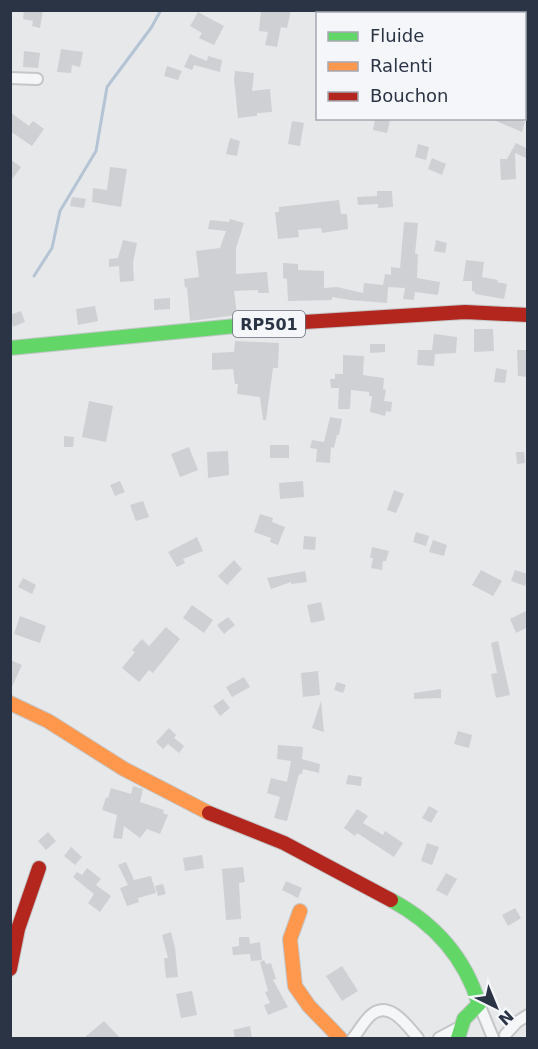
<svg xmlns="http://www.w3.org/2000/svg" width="538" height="1049" viewBox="0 0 538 1049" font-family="'DejaVu Sans',sans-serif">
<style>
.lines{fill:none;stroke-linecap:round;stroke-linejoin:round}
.stream{stroke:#b4c4d5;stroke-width:3}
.building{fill:#ced0d3}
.street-casing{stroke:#c4c6c8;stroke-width:14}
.fast-casing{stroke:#c4c6c8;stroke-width:16}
.slow-casing{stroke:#c4c6c8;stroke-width:16}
.jam-casing{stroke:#c4c6c8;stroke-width:16}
.street{stroke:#f5f6f7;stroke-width:10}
.fast{stroke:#63d668;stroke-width:14}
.slow{stroke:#ff974d;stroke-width:14}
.jam{stroke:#b3261e;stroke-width:14}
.labels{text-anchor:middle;stroke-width:4.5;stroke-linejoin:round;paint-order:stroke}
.shield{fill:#f4f6f9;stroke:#676e7b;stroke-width:1.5}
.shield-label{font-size:16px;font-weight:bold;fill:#2b3445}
</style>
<rect width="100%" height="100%" fill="#e6e8ea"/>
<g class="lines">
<path class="stream" d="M 34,276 L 52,248 L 60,211 L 96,151 L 107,87 L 151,28 L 161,10"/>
</g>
<path class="building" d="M 24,10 L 43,10 L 40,28 L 32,26 L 33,21 L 23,19 Z
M 261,10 L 291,10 L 287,28 L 281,27 L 277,47 L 265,45 L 268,32 L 259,31 Z
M 198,12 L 224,26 L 214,45 L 199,38 L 202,33 L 190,26 Z
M 61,49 L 83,52 L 80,67 L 72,65 L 71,73 L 57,72 Z
M 24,51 L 40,53 L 38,68 L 23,67 Z
M 190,54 L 207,61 L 208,56 L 222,60 L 220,72 L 194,65 L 192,70 L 184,67 Z
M 167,66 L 182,71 L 178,80 L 164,76 Z
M 235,71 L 254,73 L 252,91 L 270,89 L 272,112 L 257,113 L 257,116 L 238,118 L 234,79 Z
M 10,112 L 29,126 L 33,121 L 44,129 L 32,146 L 10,131 Z
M 375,118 L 390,121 L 387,133 L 373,130 Z
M 489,118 L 515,118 L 525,122 L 522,132 Z
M 292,121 L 304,123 L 300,146 L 288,144 Z
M 230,138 L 240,141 L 237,156 L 226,154 Z
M 516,143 L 528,149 L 528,159 L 515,153 L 516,179 L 501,180 L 500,159 L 507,159 Z
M 418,144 L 429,147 L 426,160 L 415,157 Z
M 432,158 L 446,164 L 442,175 L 428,169 Z
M 10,159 L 21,167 L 10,182 Z
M 110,167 L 127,169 L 121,207 L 92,202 L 93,188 L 107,190 Z
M 377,191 L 392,191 L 393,207 L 378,208 L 378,204 L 358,205 L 357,197 L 377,196 Z
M 72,197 L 86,199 L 84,208 L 70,206 Z
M 339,200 L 341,214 L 347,214 L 348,229 L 322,233 L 321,228 L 298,230 L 299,237 L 278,239 L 275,212 L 279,212 L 279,207 Z
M 230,219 L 244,223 L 236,248 L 236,274 L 267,272 L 269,293 L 258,293 L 258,290 L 234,291 L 237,315 L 190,321 L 187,287 L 185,288 L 184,279 L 199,277 L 196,251 L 220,248 L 226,231 L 208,229 L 210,220 L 229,222 Z
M 404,222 L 418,223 L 415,254 L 418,254 L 417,278 L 440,282 L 438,295 L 415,292 L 414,300 L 403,299 L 405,288 L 388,287 L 387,303 L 350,300 L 332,297 L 332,300 L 288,301 L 287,279 L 283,278 L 283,263 L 298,264 L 298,270 L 324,271 L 324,288 L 337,287 L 363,293 L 364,283 L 383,285 L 385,274 L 391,275 L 391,267 L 400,268 Z
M 123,240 L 137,243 L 133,263 L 134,281 L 120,282 L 119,266 L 109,267 L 109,259 L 118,258 Z
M 436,240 L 447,243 L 445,253 L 434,251 Z
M 466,260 L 484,262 L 482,277 L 498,280 L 497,282 L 507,284 L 504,299 L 475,294 L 475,292 L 472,291 L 472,281 L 463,281 Z
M 170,298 L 170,309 L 154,310 L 154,299 Z
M 95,306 L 98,321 L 78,325 L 76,309 Z
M 21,311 L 25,322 L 13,327 L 10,315 Z
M 474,329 L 493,329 L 494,351 L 474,352 Z
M 434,334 L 457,337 L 456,353 L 435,354 L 434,366 L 417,365 L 418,350 L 432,350 Z
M 235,341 L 279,343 L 278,368 L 273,368 L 266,420 L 263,420 L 260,397 L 237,394 L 238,384 L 235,384 L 233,369 L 212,370 L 212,353 L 234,352 Z
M 370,344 L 385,344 L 385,352 L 370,353 Z
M 517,350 L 528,350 L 528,377 L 518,376 Z
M 343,355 L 364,356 L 363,375 L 384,378 L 383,389 L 386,390 L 384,401 L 392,402 L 391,412 L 386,411 L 385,416 L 370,412 L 372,396 L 369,396 L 369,392 L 351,390 L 350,409 L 338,409 L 339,388 L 331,388 L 330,379 L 335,379 L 335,374 L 343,374 Z
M 496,368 L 507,370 L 505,383 L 494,382 Z
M 89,401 L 113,406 L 106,442 L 82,437 Z
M 330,417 L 342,419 L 339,435 L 337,435 L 334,448 L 331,447 L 330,463 L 316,462 L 317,449 L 310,448 L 312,440 L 324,442 Z
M 64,436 L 74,437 L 73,447 L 64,447 Z
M 270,445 L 289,445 L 289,458 L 270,458 Z
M 189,447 L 198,470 L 180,477 L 171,454 Z
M 228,451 L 229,475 L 208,478 L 207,452 Z
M 516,452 L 524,452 L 525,463 L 517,464 Z
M 120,481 L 125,492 L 115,496 L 110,485 Z
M 303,481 L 304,497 L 280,499 L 279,483 Z
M 394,490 L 404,494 L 396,513 L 387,510 Z
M 143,501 L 149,517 L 136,521 L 130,505 Z
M 260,514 L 273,518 L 272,522 L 285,527 L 278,545 L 270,542 L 271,538 L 254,532 Z
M 416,532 L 429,536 L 426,546 L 413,542 Z
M 304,536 L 316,537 L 315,550 L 303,549 Z
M 197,537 L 203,551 L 183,559 L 185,563 L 177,567 L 168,552 Z
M 433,540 L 447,545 L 444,556 L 429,552 Z
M 372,547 L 389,551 L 386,561 L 383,561 L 382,570 L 371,568 L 373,558 L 370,558 Z
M 234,560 L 242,569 L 227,585 L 218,576 Z
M 481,570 L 502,581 L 493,596 L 472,585 Z
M 515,570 L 528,574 L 525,586 L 511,581 Z
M 305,571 L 307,582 L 291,584 L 291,582 L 271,589 L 267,578 Z
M 23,578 L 36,585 L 32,594 L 18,587 Z
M 321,602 L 325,620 L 311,623 L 307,605 Z
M 192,605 L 213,620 L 204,633 L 183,618 Z
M 528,610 L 528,627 L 516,633 L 510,619 Z
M 20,616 L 46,626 L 40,643 L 14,634 Z
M 228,617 L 235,625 L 224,634 L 217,625 Z
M 166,627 L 180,639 L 153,673 L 149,670 L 139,682 L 122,668 L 135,652 L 132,650 L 142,639 L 149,646 Z
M 498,641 L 510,695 L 496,698 L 491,674 L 497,673 L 491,643 Z
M 10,660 L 22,665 L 10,691 Z
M 318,671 L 320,695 L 303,697 L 301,673 Z
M 244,677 L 250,687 L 232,697 L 226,687 Z
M 337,682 L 346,685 L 343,693 L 334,690 Z
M 441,689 L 441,698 L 414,699 L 414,693 Z
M 223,699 L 230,708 L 220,716 L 213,706 Z
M 321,701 L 324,732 L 312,728 Z
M 169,728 L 176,735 L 174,738 L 184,746 L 179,753 L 168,744 L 163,749 L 156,742 Z
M 458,731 L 472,735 L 469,748 L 454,744 Z
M 278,745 L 303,747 L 302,759 L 320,764 L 319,773 L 303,769 L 302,774 L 299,774 L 287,821 L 274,818 L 280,797 L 267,793 L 271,778 L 287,782 L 291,761 L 277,759 Z
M 348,775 L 362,777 L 361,786 L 346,784 Z
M 133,786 L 143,789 L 140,802 L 164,810 L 163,813 L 168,815 L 160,834 L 147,829 L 140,838 L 124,826 L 122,839 L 113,838 L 117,815 L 102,810 L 106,797 L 108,798 L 111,788 L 131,794 Z
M 429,806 L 438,811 L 431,823 L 422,818 Z
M 357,809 L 368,816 L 363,823 L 383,835 L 385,831 L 403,843 L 394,857 L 357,833 L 355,836 L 344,828 Z
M 48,832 L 56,841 L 46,850 L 38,841 Z
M 427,843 L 439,847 L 432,865 L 421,861 Z
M 71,847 L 82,857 L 75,865 L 64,856 Z
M 202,855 L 204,868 L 185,871 L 183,858 Z
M 126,862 L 134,880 L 151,876 L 156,893 L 138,898 L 139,902 L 127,906 L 120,888 L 128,885 L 118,865 Z
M 243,867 L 245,882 L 239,883 L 241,919 L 226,920 L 222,869 Z
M 87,868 L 101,879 L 96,885 L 111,896 L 100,912 L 88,903 L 94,894 L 73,877 L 77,872 L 82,875 Z
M 446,873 L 457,879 L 447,896 L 436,890 Z
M 286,881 L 302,888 L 298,898 L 282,890 Z
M 163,884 L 166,894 L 158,896 L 155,886 Z
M 515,908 L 521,918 L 508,926 L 502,915 Z
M 171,932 L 175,948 L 178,977 L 166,978 L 164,958 L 168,958 L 162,935 Z
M 239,937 L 249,937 L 250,944 L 260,942 L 262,960 L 251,961 L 250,954 L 233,955 L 232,947 L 239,946 Z
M 264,960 L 266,964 L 271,963 L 276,979 L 273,980 L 288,1007 L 268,1015 L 264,1005 L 270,1003 L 265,992 L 268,991 L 260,962 Z
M 342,966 L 358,991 L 342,1001 L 326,976 Z
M 192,991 L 197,1015 L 181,1018 L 176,994 Z
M 104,1021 L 120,1038 L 84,1038 Z
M 250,1026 L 252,1038 L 235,1038 L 233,1030 Z"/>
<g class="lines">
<defs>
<path id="street" d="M 10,78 L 37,79
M 479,1004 L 493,1038
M 505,1035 L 517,1022 L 528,1015
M 353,1038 C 359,1031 364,1021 371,1015 C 390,999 408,1027 418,1038
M 439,1038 L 458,1028"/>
<path id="fast" d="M 10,348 L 246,325 L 304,322
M 391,900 C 434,923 465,958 479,1004 L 464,1019 L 458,1038"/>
<path id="slow" d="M 10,703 L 48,721 L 124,769 L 209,813
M 300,911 L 290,939 L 295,986 L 309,1006 L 340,1038"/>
<path id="jam" d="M 304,322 L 465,312 L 528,315
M 209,813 L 284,843 L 391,900
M 10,969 L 18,929 L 39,868"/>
</defs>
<use href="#street" class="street-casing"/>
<use href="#fast" class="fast-casing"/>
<use href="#slow" class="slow-casing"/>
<use href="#jam" class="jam-casing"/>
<use href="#street" class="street"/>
<use href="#fast" class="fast"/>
<use href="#slow" class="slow"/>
<use href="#jam" class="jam"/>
</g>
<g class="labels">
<rect class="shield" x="233" y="311" width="72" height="26" rx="4.5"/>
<g class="shield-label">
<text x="269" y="330">RP501</text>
</g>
</g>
<rect width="538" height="1049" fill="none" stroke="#2b3445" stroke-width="24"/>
<rect x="316" y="12" width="210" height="108" fill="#f4f6f9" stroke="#a4a8b1" stroke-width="1.5"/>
<rect x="328" y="32" width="30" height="9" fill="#63d668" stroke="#a4a8b1" stroke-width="1.5"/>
<text x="370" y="42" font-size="18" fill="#2b3445">Fluide</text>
<rect x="328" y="62" width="30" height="9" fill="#ff974d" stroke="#a4a8b1" stroke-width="1.5"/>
<text x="370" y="72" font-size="18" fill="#2b3445">Ralenti</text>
<rect x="328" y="92" width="30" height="9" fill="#b3261e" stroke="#a4a8b1" stroke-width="1.5"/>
<text x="370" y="102" font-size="18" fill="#2b3445">Bouchon</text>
<g transform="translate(496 1007) rotate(137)" stroke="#f4f6f9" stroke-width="4.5" paint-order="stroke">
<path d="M0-4.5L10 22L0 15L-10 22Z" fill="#2b3445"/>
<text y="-9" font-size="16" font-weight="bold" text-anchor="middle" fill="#2b3445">N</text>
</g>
</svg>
